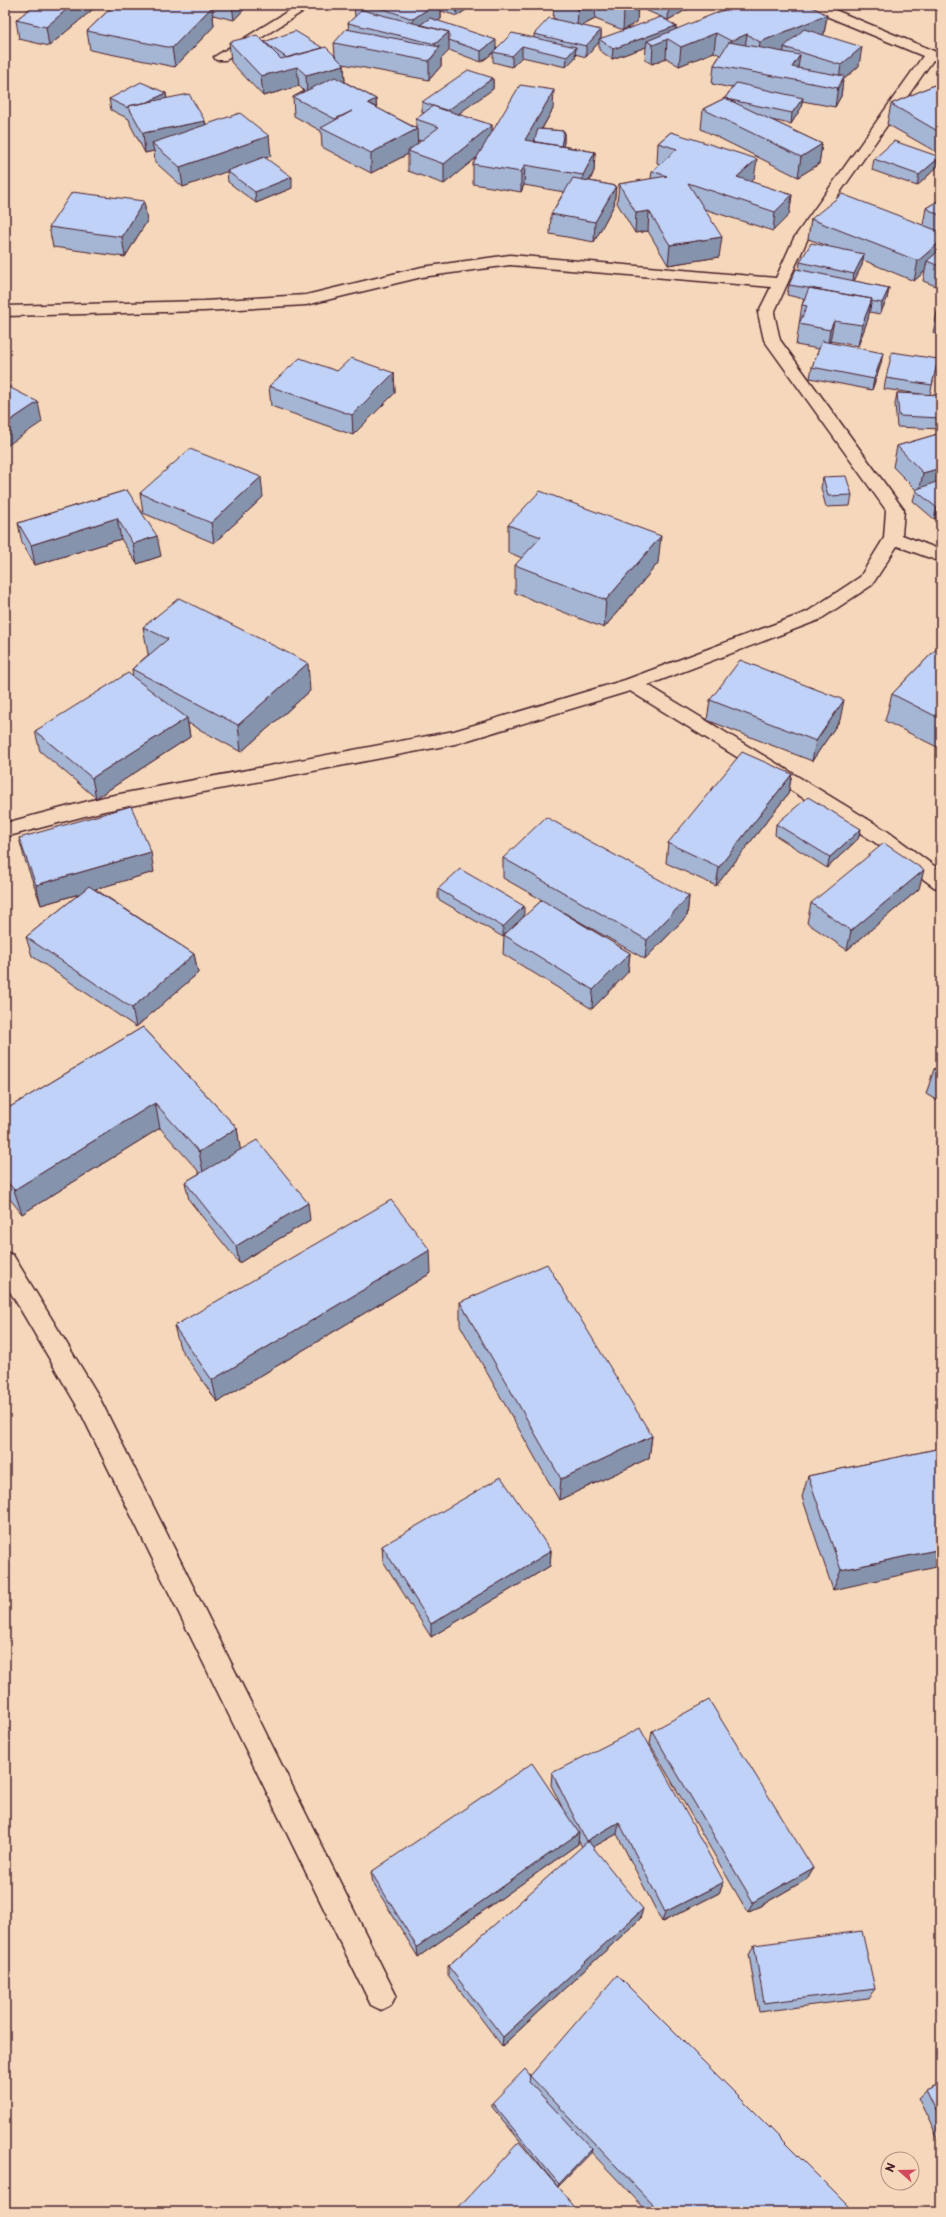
<svg xmlns="http://www.w3.org/2000/svg" width="946" height="2217" viewBox="0 0 946 2217" font-family="'Playpen Sans',sans-serif">
<style>
.lines{fill:none;stroke-linecap:round;stroke-linejoin:round}
.minor-casing{stroke:#4a1f2b;stroke-width:3}
.minor{fill:#f5d8bb;fill-rule:evenodd}
.wall{fill:#a5b5d4;stroke:#4a1f2b;fill-rule:evenodd}
.shaded-wall{fill:#8693ad;stroke:#4a1f2b}
.building{fill:#c0d2f7;stroke:#4a1f2b}
</style>
<rect width="100%" height="100%" fill="#f5d8bb"/>
<filter id="ink" filterUnits="userSpaceOnUse"><feTurbulence type="fractalNoise" baseFrequency=".025" numOctaves="2"/><feDisplacementMap in="SourceGraphic" scale="8" xChannelSelector="R" yChannelSelector="G"/><feConvolveMatrix kernelMatrix="1 2 1 2 8 2 1 2 1" color-interpolation-filters="sRGB"/></filter>
<g filter="url(#ink)">
<g class="lines">
<defs>
<path id="minor" d="M 298,5 L 313,5 L 226,60 L 216,60 L 214,57 Z
M 806,5 L 823,5 L 941,54 L 941,63 L 933,60 L 808,238 L 774,313 L 780,340 L 904,510 L 902,535 L 941,550 L 941,562 L 897,546 L 872,585 L 819,620 L 648,685 L 887,831 L 941,871 L 941,889 L 934,887 L 873,841 L 630,691 L 455,744 L 104,811 L 5,837 L 5,823 L 104,797 L 454,731 L 625,680 L 807,612 L 860,577 L 884,538 L 886,510 L 764,340 L 758,313 L 771,287 L 510,265 L 422,277 L 306,305 L 204,311 L 5,316 L 5,306 L 204,301 L 306,295 L 422,267 L 510,255 L 776,278 L 794,238 L 923,56 L 807,8 Z
M 5,1252 L 13,1255 L 98,1395 L 391,1985 L 396,1995 L 391,2005 L 381,2010 L 371,2005 L 80,1411 L 5,1283 Z"/>
</defs>
<use href="#minor" class="minor-casing"/>
<use href="#minor" class="minor"/>
</g>
<path class="wall" d="M 34,5 L 98,5 L 49,46 L 19,39 L 16,20 Z
M 114,5 L 248,5 L 234,20 L 213,15 L 214,26 L 175,67 L 90,50 L 87,31 Z
M 354,5 L 473,5 L 457,16 L 441,11 L 441,19 L 438,21 L 496,48 L 534,38 L 534,34 L 558,20 L 553,18 L 554,5 L 638,5 L 637,22 L 623,30 L 595,19 L 582,26 L 601,30 L 601,39 L 676,26 L 676,29 L 827,15 L 824,34 L 822,35 L 859,66 L 843,80 L 841,96 L 835,107 L 802,101 L 801,108 L 791,124 L 771,120 L 822,144 L 819,164 L 798,177 L 701,129 L 703,109 L 725,98 L 732,88 L 712,84 L 714,65 L 720,55 L 714,52 L 679,66 L 666,58 L 652,64 L 645,60 L 646,47 L 612,59 L 599,50 L 599,42 L 586,57 L 575,54 L 575,58 L 566,67 L 522,57 L 512,67 L 493,62 L 493,53 L 481,62 L 449,50 L 441,59 L 441,66 L 429,80 L 343,64 L 344,65 L 345,82 L 376,99 L 377,108 L 416,128 L 416,119 L 424,113 L 422,112 L 422,102 L 493,78 L 493,89 L 457,114 L 492,125 L 492,132 L 553,109 L 542,129 L 564,131 L 564,142 L 563,146 L 595,152 L 594,171 L 590,181 L 616,186 L 614,205 L 594,242 L 550,234 L 551,214 L 564,192 L 524,185 L 521,192 L 473,184 L 473,164 L 478,156 L 444,184 L 408,171 L 408,154 L 371,173 L 322,147 L 321,131 L 294,116 L 293,97 L 304,91 L 299,86 L 263,96 L 231,62 L 229,42 L 264,42 L 335,56 L 334,43 L 349,30 L 348,23 L 355,17 ZM 418,140 L 421,141 L 418,144 Z
M 643,5 L 695,5 L 668,20 L 643,9 Z
M 941,82 L 941,152 L 938,153 L 887,124 L 891,104 Z
M 166,93 L 167,99 L 205,121 L 206,124 L 271,156 L 265,158 L 292,188 L 256,203 L 228,182 L 227,171 L 183,187 L 155,162 L 154,151 L 145,153 L 131,126 L 129,119 L 111,110 L 109,99 Z
M 671,132 L 754,179 L 751,182 L 792,195 L 789,215 L 773,231 L 704,209 L 719,257 L 668,265 L 648,231 L 635,233 L 617,203 L 619,184 L 651,179 L 652,171 L 660,164 L 657,163 L 658,143 Z
M 874,159 L 937,167 L 917,186 L 872,170 Z
M 941,199 L 941,288 L 923,281 L 925,271 L 914,281 L 863,260 L 862,265 L 854,281 L 889,288 L 887,299 L 880,314 L 869,312 L 868,319 L 858,346 L 830,341 L 830,343 L 881,364 L 872,390 L 810,378 L 812,367 L 819,349 L 796,345 L 802,305 L 804,299 L 787,295 L 789,285 L 799,270 L 800,262 L 828,246 L 808,239 L 811,219 L 923,225 L 926,208 Z
M 144,201 L 147,221 L 125,257 L 53,247 L 49,227 Z
M 941,304 L 941,335 L 933,333 L 937,313 Z
M 938,359 L 930,395 L 941,395 L 941,429 L 897,427 L 895,404 L 897,393 L 920,394 L 884,389 L 886,378 Z
M 337,371 L 394,373 L 395,393 L 353,435 L 271,406 L 269,386 Z
M 941,433 L 941,516 L 934,519 L 913,501 L 916,490 L 893,467 L 897,446 Z
M 823,477 L 852,495 L 850,506 L 826,507 L 821,488 Z
M 127,490 L 161,556 L 137,564 L 121,539 L 35,565 L 22,543 L 18,523 Z
M 140,493 L 263,497 L 214,543 L 143,513 Z
M 508,525 L 658,563 L 604,628 L 515,593 L 515,565 L 522,558 L 508,552 Z
M 143,627 L 310,691 L 241,752 L 188,723 L 190,737 L 96,798 L 40,751 L 35,731 L 133,677 L 132,669 L 149,654 L 148,654 Z
M 941,644 L 941,749 L 885,721 L 892,694 Z
M 710,700 L 840,720 L 812,761 L 707,720 Z
M 792,774 L 788,794 L 716,886 L 666,863 L 668,843 Z
M 776,824 L 861,829 L 858,839 L 827,868 L 775,835 Z
M 19,838 L 154,872 L 95,889 L 194,954 L 198,973 L 136,1027 L 32,956 L 26,937 L 79,894 L 41,905 L 24,857 Z
M 503,858 L 689,896 L 687,916 L 645,959 L 561,911 L 630,953 L 628,972 L 592,1009 L 503,954 L 504,936 L 503,937 L 438,899 L 438,889 L 524,916 L 514,926 L 542,900 L 503,878 Z
M 919,889 L 847,950 L 807,923 L 811,903 Z
M 143,1027 L 237,1128 L 240,1150 L 310,1220 L 239,1263 L 189,1200 L 185,1182 L 200,1173 L 160,1128 L 22,1214 L 5,1193 L 5,1110 Z
M 941,1062 L 941,1103 L 926,1094 L 934,1069 Z
M 431,1273 L 217,1402 L 180,1348 L 174,1326 Z
M 460,1302 L 652,1436 L 649,1458 L 559,1500 L 460,1325 Z
M 941,1448 L 833,1590 L 802,1497 L 808,1476 Z
M 382,1546 L 551,1551 L 550,1566 L 431,1637 L 383,1561 Z
M 652,1731 L 813,1868 L 807,1879 L 748,1913 L 650,1744 Z
M 552,1773 L 724,1882 L 719,1893 L 662,1922 L 617,1834 L 593,1847 L 640,1919 L 502,2046 L 448,1975 L 448,1966 L 582,1847 L 578,1840 L 578,1844 L 418,1957 L 373,1883 L 371,1872 L 562,1807 L 551,1785 Z
M 754,1945 L 875,1989 L 868,1998 L 759,2012 L 749,1955 Z
M 530,2075 L 854,2212 L 648,2212 L 591,2152 L 558,2187 L 492,2107 L 492,2103 Z
M 941,2083 L 941,2145 L 918,2098 L 926,2090 Z"/>
<path class="shaded-wall" d="M 72,5 L 98,5 L 49,46 L 46,27 Z
M 232,5 L 248,5 L 234,20 Z
M 434,5 L 441,5 L 441,19 L 414,38 L 413,19 Z
M 456,5 L 473,5 L 457,16 Z
M 586,5 L 596,5 L 595,19 L 577,28 L 578,9 Z
M 635,5 L 638,5 L 637,22 L 623,30 L 624,11 Z
M 669,5 L 695,5 L 668,20 Z
M 212,7 L 214,26 L 175,67 L 172,48 Z
M 827,15 L 824,34 L 789,49 L 784,47 L 784,51 L 758,61 L 760,42 Z
M 676,26 L 675,36 L 667,39 L 666,58 L 652,64 L 653,45 L 647,41 L 646,47 L 612,59 L 613,49 Z
M 601,30 L 601,40 L 599,39 L 599,42 L 586,57 L 586,46 Z
M 449,32 L 449,51 L 441,59 L 441,66 L 429,80 L 429,61 L 436,53 L 435,44 Z
M 716,33 L 714,52 L 679,66 L 681,47 Z
M 747,34 L 744,54 L 729,61 L 731,41 Z
M 496,40 L 496,51 L 493,52 L 493,53 L 481,62 L 481,51 Z
M 522,46 L 522,57 L 512,67 L 512,56 Z
M 576,47 L 575,58 L 566,67 L 567,57 Z
M 862,47 L 859,66 L 843,80 L 841,96 L 835,107 L 841,65 Z
M 800,55 L 797,74 L 792,67 Z
M 344,65 L 345,85 L 307,95 L 306,75 Z
M 295,67 L 297,67 L 299,86 L 263,96 L 261,76 Z
M 493,78 L 493,89 L 447,122 L 446,111 Z
M 554,90 L 553,109 L 524,160 L 525,140 Z
M 166,93 L 167,103 L 133,110 Z
M 803,98 L 801,108 L 791,124 L 792,113 Z
M 376,99 L 377,119 L 368,103 Z
M 205,121 L 207,140 L 152,143 L 154,151 L 145,153 L 143,133 Z
M 492,125 L 492,145 L 444,184 L 444,164 Z
M 417,129 L 418,149 L 408,151 L 408,154 L 371,173 L 371,153 Z
M 564,131 L 564,142 L 561,156 L 561,146 Z
M 269,136 L 271,156 L 183,187 L 180,167 Z
M 941,138 L 941,152 L 938,153 Z
M 822,144 L 819,164 L 798,177 L 801,157 Z
M 595,152 L 594,171 L 582,195 L 583,175 Z
M 940,157 L 937,167 L 917,186 L 919,175 Z
M 757,159 L 754,179 L 735,197 L 737,177 Z
M 525,165 L 524,185 L 521,192 L 521,172 Z
M 292,177 L 292,188 L 256,203 L 255,192 Z
M 616,186 L 614,205 L 594,242 L 595,222 Z
M 792,195 L 789,215 L 773,231 L 775,212 Z
M 144,201 L 147,221 L 125,257 L 122,237 Z
M 649,211 L 648,231 L 635,233 L 636,213 Z
M 722,237 L 719,257 L 668,265 L 670,245 Z
M 941,241 L 941,257 L 927,261 L 925,271 L 914,281 L 918,261 Z
M 864,254 L 862,265 L 852,285 L 854,274 Z
M 889,288 L 887,299 L 880,314 L 882,303 Z
M 872,299 L 868,319 L 858,346 L 862,325 Z
M 834,321 L 830,341 L 827,350 L 830,330 Z
M 883,353 L 881,364 L 872,390 L 874,379 Z
M 394,373 L 395,393 L 353,435 L 352,415 Z
M 38,402 L 42,422 L 5,447 L 5,424 Z
M 941,468 L 941,486 L 919,493 L 923,473 Z
M 261,477 L 263,497 L 214,543 L 211,523 Z
M 941,507 L 941,516 L 934,519 L 937,508 Z
M 117,518 L 121,539 L 35,565 L 31,545 Z
M 157,536 L 161,556 L 137,564 L 133,544 Z
M 661,536 L 658,563 L 604,628 L 606,600 Z
M 308,663 L 310,691 L 241,752 L 238,725 Z
M 844,700 L 840,720 L 812,761 L 816,741 Z
M 187,718 L 190,737 L 96,798 L 92,778 Z
M 792,774 L 788,794 L 716,886 L 719,867 Z
M 861,829 L 858,839 L 827,868 L 830,857 Z
M 151,852 L 154,872 L 41,905 L 36,885 Z
M 924,870 L 919,889 L 847,950 L 851,931 Z
M 689,896 L 687,916 L 645,959 L 647,940 Z
M 524,906 L 524,916 L 503,937 L 503,927 Z
M 630,953 L 628,972 L 592,1009 L 593,990 Z
M 194,954 L 198,973 L 136,1027 L 132,1008 Z
M 155,1103 L 160,1128 L 22,1214 L 14,1190 Z
M 237,1128 L 241,1153 L 204,1177 L 199,1152 Z
M 308,1203 L 310,1220 L 239,1263 L 236,1246 Z
M 430,1250 L 431,1273 L 217,1402 L 212,1380 Z
M 652,1436 L 649,1458 L 559,1500 L 561,1479 Z
M 941,1549 L 941,1566 L 833,1590 L 841,1570 Z
M 551,1551 L 550,1566 L 431,1637 L 431,1624 Z
M 619,1822 L 617,1834 L 584,1852 L 586,1841 Z
M 579,1833 L 578,1844 L 418,1957 L 417,1947 Z
M 813,1868 L 807,1879 L 748,1913 L 753,1902 Z
M 724,1882 L 719,1893 L 662,1922 L 665,1912 Z
M 643,1909 L 640,1919 L 502,2046 L 503,2037 Z
M 592,2149 L 591,2153 L 558,2187 L 559,2184 Z"/>
<path class="building" d="M 34,5 L 72,5 L 46,27 L 16,20 Z
M 114,5 L 200,5 L 212,7 L 172,48 L 87,31 Z
M 372,5 L 434,5 L 413,19 Z
M 569,5 L 586,5 L 578,9 Z
M 610,5 L 635,5 L 624,11 Z
M 736,5 L 809,5 L 827,15 L 760,42 L 747,34 L 731,41 L 716,33 L 681,47 L 668,39 L 653,45 L 647,41 Z
M 362,10 L 449,32 L 435,44 L 348,23 Z
M 661,17 L 676,26 L 613,49 L 599,39 Z
M 430,18 L 496,40 L 481,51 L 449,40 L 449,32 L 420,25 Z
M 549,18 L 601,30 L 586,46 L 534,34 Z
M 346,29 L 440,47 L 429,61 L 334,43 Z
M 804,29 L 862,47 L 841,65 L 784,47 Z
M 295,31 L 323,48 L 287,58 L 264,42 Z
M 512,33 L 576,47 L 567,57 L 522,46 L 512,56 L 493,52 Z
M 257,35 L 281,59 L 326,47 L 344,65 L 306,75 L 297,67 L 261,76 L 229,42 Z
M 729,42 L 800,55 L 792,67 L 844,76 L 838,88 L 714,65 Z
M 468,70 L 493,78 L 447,111 L 422,102 Z
M 335,77 L 376,99 L 368,103 L 417,129 L 371,153 L 321,128 L 352,111 L 335,119 L 293,97 Z
M 141,82 L 166,93 L 148,102 L 128,106 L 128,108 L 109,99 Z
M 941,82 L 941,133 L 891,104 Z
M 736,83 L 803,98 L 792,113 L 731,100 L 725,98 Z
M 520,85 L 554,90 L 525,140 L 595,152 L 583,175 L 525,165 L 521,172 L 473,164 Z
M 189,94 L 205,121 L 143,133 L 128,106 Z
M 725,98 L 822,144 L 801,157 L 703,109 Z
M 433,106 L 492,125 L 444,164 L 408,151 L 439,127 L 416,119 Z
M 240,113 L 269,136 L 180,167 L 152,143 Z
M 538,129 L 564,131 L 561,146 L 534,142 Z
M 671,132 L 757,159 L 737,177 L 792,195 L 775,212 L 688,183 L 722,237 L 670,245 L 649,211 L 636,213 L 619,184 L 667,176 L 652,171 L 677,149 L 658,143 Z
M 894,141 L 940,157 L 919,175 L 874,159 Z
M 264,157 L 292,177 L 255,192 L 227,171 Z
M 573,178 L 616,186 L 595,222 L 551,214 Z
M 72,192 L 144,201 L 122,237 L 49,227 Z
M 842,194 L 941,232 L 941,241 L 918,261 L 811,219 Z
M 941,199 L 941,216 L 926,208 Z
M 811,243 L 864,254 L 854,274 L 800,262 Z
M 941,249 L 941,267 L 927,261 Z
M 796,269 L 889,288 L 882,303 L 871,301 L 872,299 L 809,288 L 808,288 L 789,285 Z
M 809,288 L 872,299 L 862,325 L 834,321 L 830,330 L 799,324 L 807,306 L 802,305 Z
M 941,304 L 941,314 L 937,313 Z
M 822,341 L 883,353 L 874,379 L 812,367 Z
M 892,352 L 938,359 L 932,385 L 886,378 Z
M 300,358 L 337,371 L 351,358 L 394,373 L 352,415 L 269,386 Z
M 5,385 L 38,402 L 5,424 Z
M 897,393 L 941,395 L 941,418 L 899,416 Z
M 941,433 L 941,468 L 923,473 L 897,446 Z
M 190,449 L 261,477 L 211,523 L 140,493 Z
M 846,476 L 852,495 L 828,496 L 823,477 Z
M 941,480 L 941,507 L 937,508 L 915,490 Z
M 127,490 L 157,536 L 133,544 L 117,518 L 31,545 L 18,523 Z
M 540,491 L 661,536 L 606,600 L 515,565 L 541,537 L 508,525 Z
M 179,598 L 308,663 L 238,725 L 132,669 L 168,639 L 143,627 Z
M 941,644 L 941,719 L 892,694 Z
M 740,660 L 844,700 L 816,741 L 710,700 Z
M 128,673 L 187,718 L 92,778 L 35,731 Z
M 742,752 L 792,774 L 719,867 L 668,843 Z
M 808,797 L 861,829 L 830,857 L 776,824 Z
M 131,806 L 151,852 L 36,885 L 19,838 Z
M 546,817 L 689,896 L 647,940 L 503,858 Z
M 884,843 L 924,870 L 851,931 L 811,903 Z
M 460,869 L 524,906 L 503,927 L 438,889 Z
M 89,886 L 194,954 L 132,1008 L 26,937 Z
M 542,900 L 630,953 L 593,990 L 504,935 Z
M 143,1027 L 237,1128 L 199,1152 L 155,1103 L 14,1190 L 5,1179 L 5,1110 Z
M 941,1062 L 941,1073 L 934,1069 Z
M 257,1140 L 308,1203 L 236,1246 L 185,1182 Z
M 391,1200 L 430,1250 L 212,1380 L 174,1326 Z
M 547,1264 L 652,1436 L 561,1479 L 460,1302 Z
M 941,1448 L 941,1549 L 841,1570 L 808,1476 Z
M 501,1477 L 551,1551 L 431,1624 L 382,1546 Z
M 709,1700 L 813,1868 L 753,1902 L 652,1731 Z
M 640,1728 L 724,1882 L 665,1912 L 619,1822 L 586,1841 L 552,1773 Z
M 532,1763 L 579,1833 L 417,1947 L 371,1872 Z
M 588,1841 L 643,1909 L 503,2037 L 448,1966 Z
M 862,1931 L 875,1989 L 764,2003 L 754,1945 Z
M 617,1975 L 854,2212 L 660,2212 L 530,2076 Z
M 525,2069 L 530,2075 L 529,2082 L 592,2149 L 559,2184 L 492,2103 Z
M 941,2083 L 941,2121 L 926,2090 Z
M 519,2142 L 579,2212 L 454,2212 Z"/>
</g>
<rect width="946" height="2217" fill="none" stroke="#f5d8bb" stroke-width="20"/>
<rect x="10" y="10" width="926" height="2197" fill="none" stroke="#4a1f2b" stroke-width="1.5" filter="url(#ink)"/>
<g transform="translate(900 2171) rotate(290)"><circle r="19" fill="#f5d8bb" stroke="#b18e81"/>
<path d="M0-3L7 15L0 10L-7 15Z" fill="#d1495b"/>
<text y="-6" font-size="11" font-weight="bold" text-anchor="middle" fill="#4a1f2b">N</text>
</g>
</svg>
